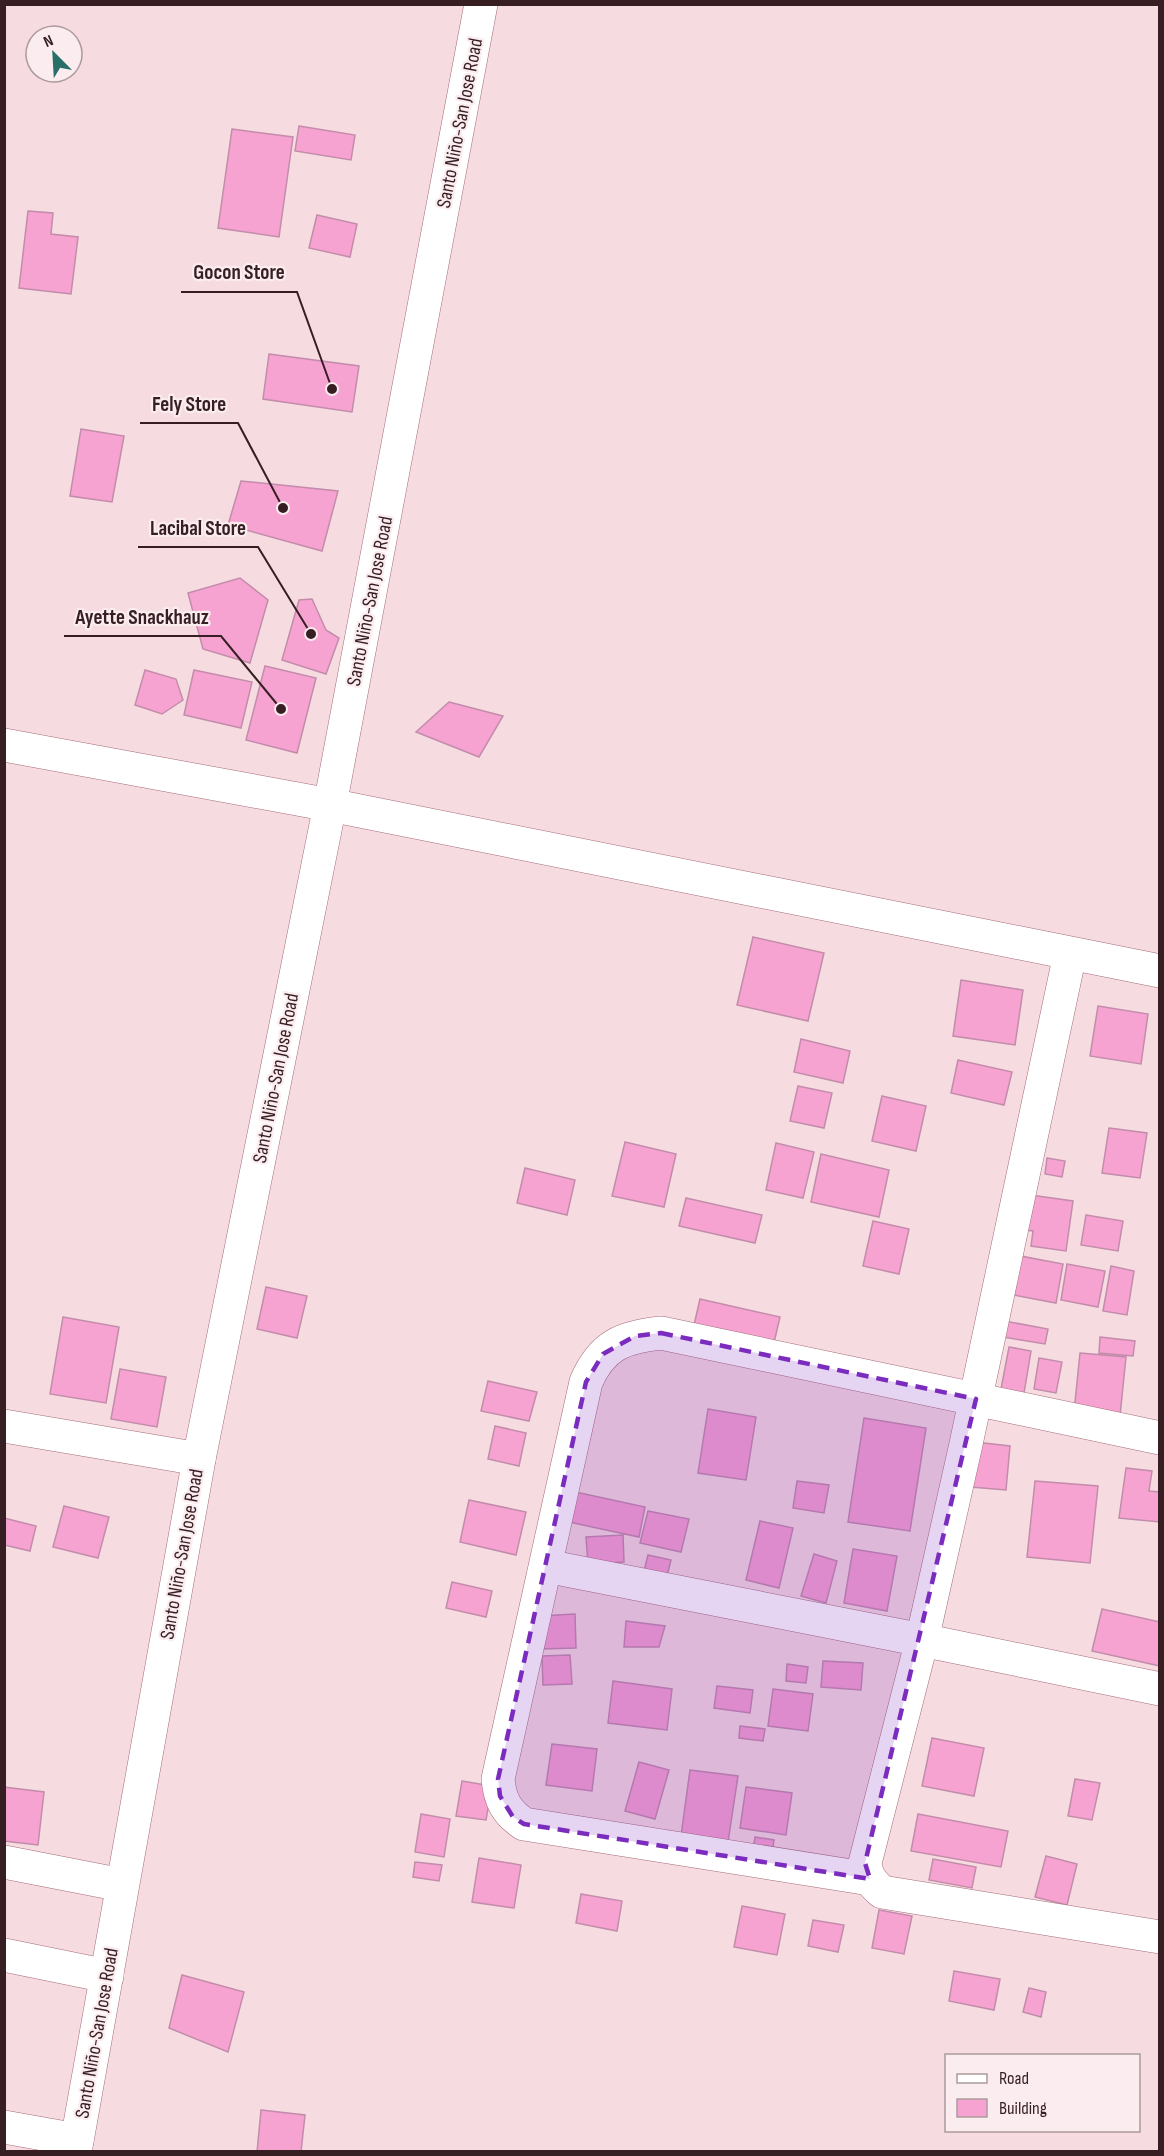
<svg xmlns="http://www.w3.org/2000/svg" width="1164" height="2156" viewBox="0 0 1164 2156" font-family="'Sofia Sans Condensed',sans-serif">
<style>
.building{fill:#f7a3d2;stroke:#c28caa;stroke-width:1.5}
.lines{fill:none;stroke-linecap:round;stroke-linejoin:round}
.street-casing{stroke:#a66c79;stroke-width:34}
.secondary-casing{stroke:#a66c79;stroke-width:34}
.street{stroke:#fff;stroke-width:33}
.secondary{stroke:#fff;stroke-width:33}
.marked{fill:#7b2cbf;fill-opacity:0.2;stroke:#7b2cbf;stroke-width:4.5;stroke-dasharray:12 8;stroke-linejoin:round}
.labels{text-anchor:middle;stroke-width:4.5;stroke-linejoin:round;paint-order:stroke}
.street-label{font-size:20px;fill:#361e23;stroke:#faecef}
.leader{fill:none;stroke:#361e23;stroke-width:2}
.callout-dot{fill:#361e23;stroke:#faecef;stroke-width:2}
.callout-label{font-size:21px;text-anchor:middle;font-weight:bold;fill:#361e23;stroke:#faecef;stroke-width:4.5;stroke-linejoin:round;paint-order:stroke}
</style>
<rect width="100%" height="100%" fill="#f6dbe0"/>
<path class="building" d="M 299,126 L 355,135 L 351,160 L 295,151 Z
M 232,129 L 293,137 L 279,237 L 218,228 Z
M 28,211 L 53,213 L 51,234 L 78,237 L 71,294 L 19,288 Z
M 317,215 L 357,224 L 350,257 L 309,248 Z
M 269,354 L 359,366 L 352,412 L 263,399 Z
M 81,429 L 124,436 L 112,502 L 70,496 Z
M 241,481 L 338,491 L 322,551 L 228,525 Z
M 240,578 L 268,600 L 250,663 L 203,649 L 188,593 Z
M 312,599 L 326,630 L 339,638 L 326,674 L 282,660 L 299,600 Z
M 265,666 L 316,678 L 297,753 L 246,740 Z
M 145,670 L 176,679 L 183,700 L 162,714 L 135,705 Z
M 194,670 L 252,682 L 241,728 L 184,715 Z
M 449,702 L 503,716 L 479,757 L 416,732 Z
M 753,937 L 824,953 L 808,1021 L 737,1005 Z
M 961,980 L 1023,990 L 1015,1045 L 953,1036 Z
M 1098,1006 L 1148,1014 L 1141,1064 L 1090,1056 Z
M 801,1039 L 850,1051 L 843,1083 L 794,1072 Z
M 958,1060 L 1012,1072 L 1004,1105 L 951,1093 Z
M 798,1086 L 832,1093 L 824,1128 L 790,1121 Z
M 882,1096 L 926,1106 L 916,1151 L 872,1141 Z
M 1109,1128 L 1147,1133 L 1140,1178 L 1102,1173 Z
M 625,1142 L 676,1154 L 664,1207 L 612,1196 Z
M 776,1143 L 814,1152 L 803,1198 L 766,1190 Z
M 821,1154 L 889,1170 L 879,1217 L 811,1202 Z
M 1047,1158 L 1065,1161 L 1062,1177 L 1045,1174 Z
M 525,1168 L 575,1180 L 567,1215 L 517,1203 Z
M 1023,1194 L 1073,1201 L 1066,1251 L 1031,1246 L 1033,1231 L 1018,1229 Z
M 686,1198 L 762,1215 L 755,1243 L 679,1226 Z
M 1086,1215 L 1123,1221 L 1118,1251 L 1081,1245 Z
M 873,1221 L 909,1229 L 899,1274 L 863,1266 Z
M 1010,1254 L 1063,1264 L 1056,1303 L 1003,1293 Z
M 1067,1264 L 1105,1271 L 1098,1307 L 1061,1300 Z
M 1111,1266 L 1134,1271 L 1127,1315 L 1103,1311 Z
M 266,1287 L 307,1296 L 297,1338 L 257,1329 Z
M 700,1299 L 780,1317 L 772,1351 L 692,1334 Z
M 63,1317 L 119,1327 L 106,1403 L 50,1394 Z
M 999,1320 L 1048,1329 L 1045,1344 L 997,1336 Z
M 1100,1337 L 1135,1341 L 1133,1356 L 1099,1353 Z
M 1009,1347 L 1031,1351 L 1024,1393 L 1001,1389 Z
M 1080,1353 L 1126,1357 L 1120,1416 L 1074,1412 Z
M 1039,1358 L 1062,1362 L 1056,1393 L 1034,1389 Z
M 120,1369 L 166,1377 L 157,1427 L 111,1419 Z
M 488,1381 L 537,1392 L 529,1421 L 481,1411 Z
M 708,1409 L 756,1417 L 746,1480 L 698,1473 Z
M 864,1418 L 926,1428 L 910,1531 L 848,1522 Z
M 495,1426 L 526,1433 L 519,1466 L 488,1459 Z
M 975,1442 L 1010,1446 L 1006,1490 L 971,1487 Z
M 1126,1468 L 1152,1471 L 1149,1491 L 1160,1492 L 1160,1522 L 1119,1518 Z
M 797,1481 L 829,1485 L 824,1513 L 793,1508 Z
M 1035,1481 L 1098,1486 L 1090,1563 L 1027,1557 Z
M 571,1491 L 645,1507 L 639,1537 L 564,1521 Z
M 469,1500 L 526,1512 L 516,1555 L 460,1542 Z
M 64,1506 L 109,1517 L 98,1558 L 53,1547 Z
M 648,1511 L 689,1519 L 681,1552 L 640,1543 Z
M 4,1518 L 36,1526 L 30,1551 L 4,1545 Z
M 760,1521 L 793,1528 L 779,1588 L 746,1580 Z
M 623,1535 L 624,1562 L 588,1564 L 586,1537 Z
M 853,1549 L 897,1556 L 887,1611 L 844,1603 Z
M 814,1554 L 837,1561 L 826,1603 L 801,1596 Z
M 648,1555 L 671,1560 L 665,1584 L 642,1579 Z
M 452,1582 L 492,1591 L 486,1617 L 446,1608 Z
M 1102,1609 L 1160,1622 L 1160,1666 L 1092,1651 Z
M 575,1614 L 576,1648 L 541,1649 L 539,1616 Z
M 626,1621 L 665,1626 L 659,1647 L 624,1647 Z
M 570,1655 L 572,1684 L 543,1685 L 542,1656 Z
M 823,1661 L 863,1663 L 861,1690 L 821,1687 Z
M 787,1664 L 808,1667 L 806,1683 L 786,1681 Z
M 613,1681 L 672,1689 L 667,1730 L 608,1723 Z
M 717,1686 L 753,1690 L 750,1713 L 714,1708 Z
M 773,1689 L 813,1694 L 808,1731 L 768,1726 Z
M 740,1726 L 765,1729 L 763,1741 L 739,1738 Z
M 932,1738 L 984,1748 L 974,1796 L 922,1786 Z
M 552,1744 L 597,1749 L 592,1791 L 546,1785 Z
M 639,1762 L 669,1770 L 655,1819 L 625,1811 Z
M 690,1770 L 738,1776 L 728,1842 L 681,1836 Z
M 1075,1779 L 1100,1783 L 1092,1820 L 1068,1816 Z
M 462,1781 L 492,1786 L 486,1820 L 456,1816 Z
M 4,1787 L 44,1792 L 38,1845 L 4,1841 Z
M 746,1787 L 792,1793 L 786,1835 L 740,1828 Z
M 421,1814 L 450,1819 L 444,1857 L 415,1852 Z
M 918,1814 L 1008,1831 L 1001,1867 L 911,1851 Z
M 755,1837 L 774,1840 L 771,1861 L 752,1858 Z
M 1046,1856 L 1077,1864 L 1067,1905 L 1035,1897 Z
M 479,1858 L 521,1865 L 514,1908 L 472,1902 Z
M 933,1859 L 976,1867 L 972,1888 L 929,1880 Z
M 415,1862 L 442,1865 L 439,1881 L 413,1877 Z
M 581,1894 L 622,1901 L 617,1931 L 576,1923 Z
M 742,1906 L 785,1914 L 777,1955 L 734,1947 Z
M 879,1910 L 912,1916 L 904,1954 L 872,1948 Z
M 813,1920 L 844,1925 L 838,1952 L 808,1946 Z
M 954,1971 L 1000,1979 L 994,2010 L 949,2001 Z
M 182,1975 L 244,1992 L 228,2052 L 169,2028 Z
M 1029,1988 L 1046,1992 L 1041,2017 L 1023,2012 Z
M 261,2110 L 305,2115 L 301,2152 L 257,2152 Z"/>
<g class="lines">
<defs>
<path id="street" d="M 4,745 L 330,805 L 1160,971
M 1070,954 L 966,1444 L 922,1640 L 865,1863 C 866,1876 872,1883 882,1892 L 1160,1937
M 4,1426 L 199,1459
M 546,1566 L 922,1640 L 1160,1689
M 4,1862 L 122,1885
M 870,1879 L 524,1824 C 506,1812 500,1800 498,1779 L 586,1382 C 602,1345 623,1337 661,1333 L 1160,1438
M 4,1955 L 107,1976
M 4,2127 L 77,2140"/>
<path id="secondary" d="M 75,2152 L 199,1459 L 330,805 L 481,4"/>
</defs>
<use href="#street" class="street-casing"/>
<use href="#secondary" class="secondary-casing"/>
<use href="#street" class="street"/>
<use href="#secondary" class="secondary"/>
</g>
<path class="marked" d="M 661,1333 L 976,1399 L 865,1863 L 870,1879 L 524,1824 L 513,1817 L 500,1796 L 498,1779 L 586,1382 L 603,1354 L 635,1336 Z"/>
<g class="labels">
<g class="street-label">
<text transform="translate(459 123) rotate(-79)" y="7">Santo Niño-San Jose Road</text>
<text transform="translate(369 601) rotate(-79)" y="7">Santo Niño-San Jose Road</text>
<text transform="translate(275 1078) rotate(-79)" y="7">Santo Niño-San Jose Road</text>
<text transform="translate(181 1554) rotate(-80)" y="7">Santo Niño-San Jose Road</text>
<text transform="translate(96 2033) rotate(-80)" y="7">Santo Niño-San Jose Road</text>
</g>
</g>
<path class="leader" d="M332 389L297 292H181M283 508L238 423H140M311 634L258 547H138M281 709L221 636H64"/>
<g class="callout-dot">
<circle cx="332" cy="389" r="6"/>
<circle cx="283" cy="508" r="6"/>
<circle cx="311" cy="634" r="6"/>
<circle cx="281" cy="709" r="6"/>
</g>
<g class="callout-label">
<text x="239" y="279">Gocon Store</text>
<text x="189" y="411">Fely Store</text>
<text x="198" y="535">Lacibal Store</text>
<text x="142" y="624">Ayette Snackhauz</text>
</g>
<rect width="1164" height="2156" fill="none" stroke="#361e23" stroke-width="12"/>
<rect x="945" y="2054" width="195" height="78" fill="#faecef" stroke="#ac9a9d" stroke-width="1.5"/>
<rect x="957" y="2074" width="30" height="9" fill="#ffffff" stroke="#ac9a9d" stroke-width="1.5"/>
<text x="999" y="2084" font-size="18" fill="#361e23">Road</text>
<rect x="957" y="2099" width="30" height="18" fill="#f7a3d2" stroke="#ac9a9d" stroke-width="1.5"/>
<text x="999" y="2114" font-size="18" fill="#361e23">Building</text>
<g transform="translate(54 54) rotate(336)"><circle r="28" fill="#faecef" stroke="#ac9a9d" stroke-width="1.5"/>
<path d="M0-4.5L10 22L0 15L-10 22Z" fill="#276f68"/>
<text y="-9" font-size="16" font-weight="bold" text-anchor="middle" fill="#361e23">N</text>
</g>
</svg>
